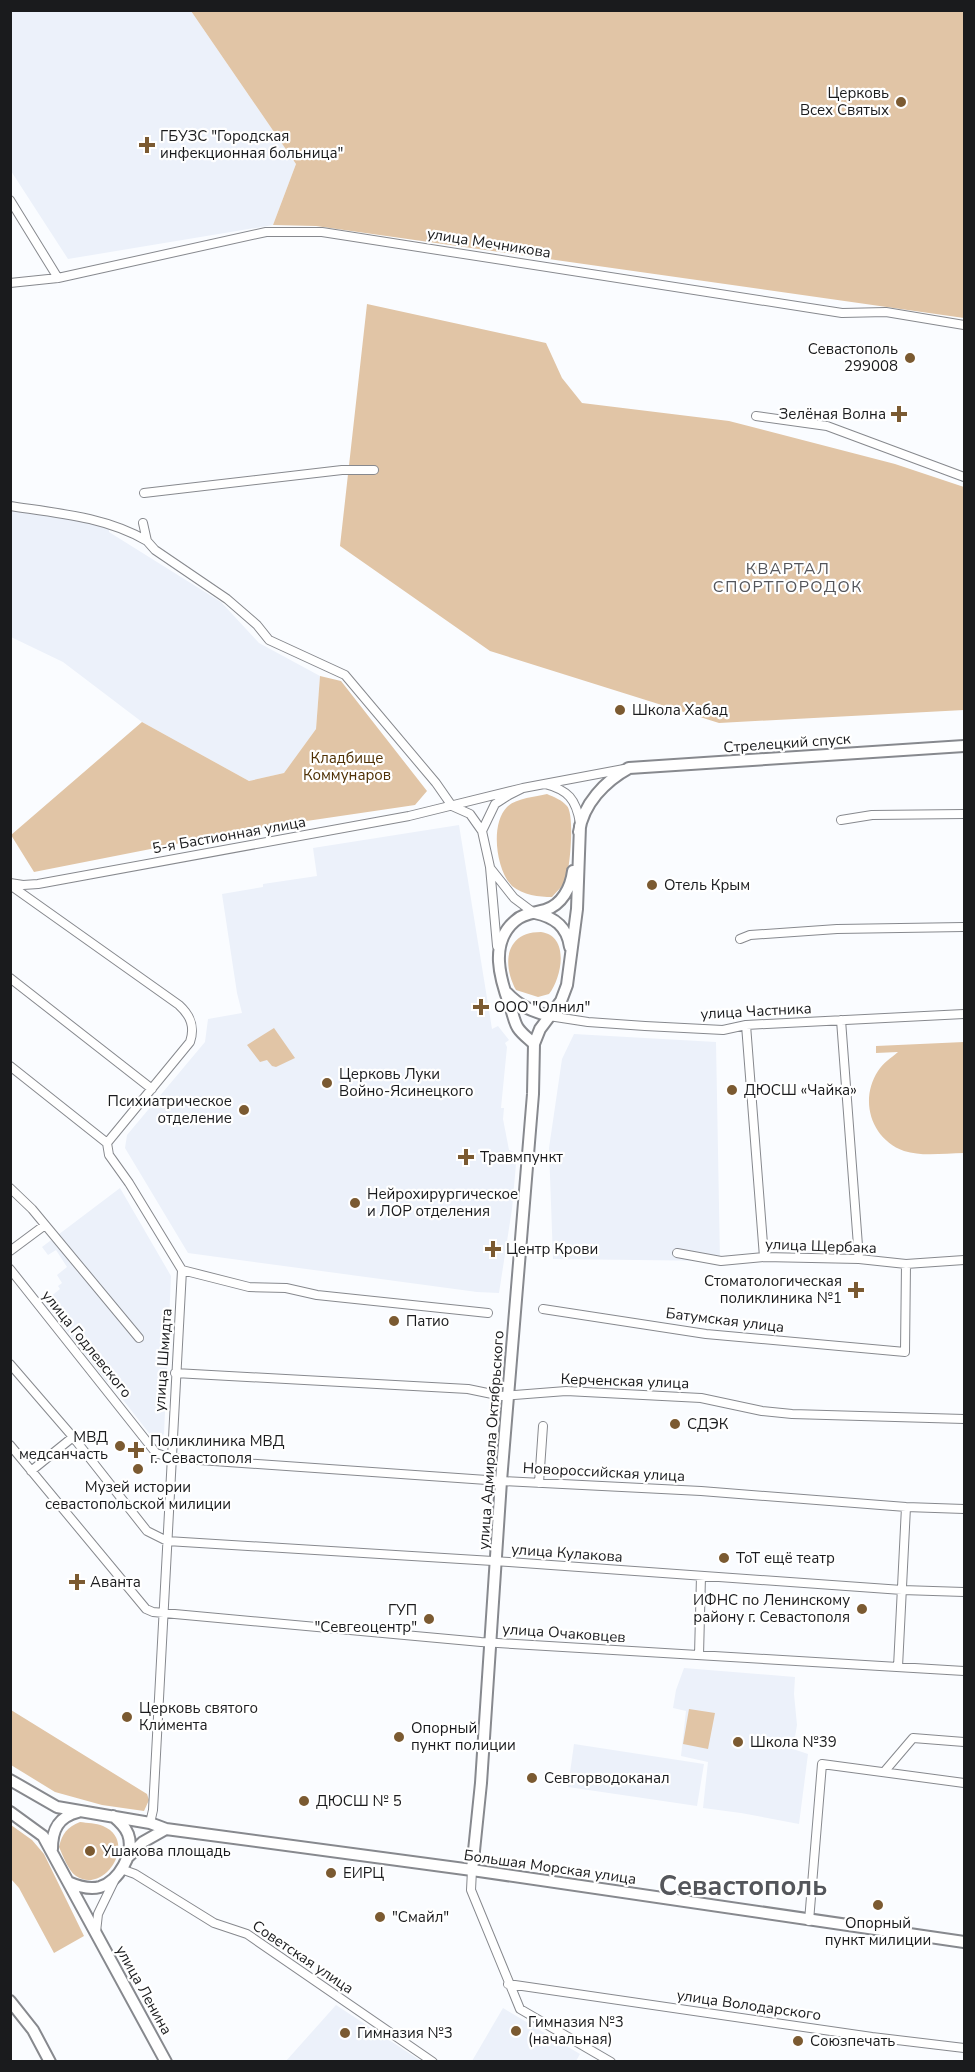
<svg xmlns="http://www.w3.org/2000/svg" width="975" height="2072" viewBox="0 0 975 2072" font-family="'Nunito Sans',sans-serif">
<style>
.built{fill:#ecf1fa}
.green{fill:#e1c5a6}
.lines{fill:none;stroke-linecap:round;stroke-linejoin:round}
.street-casing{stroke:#87898e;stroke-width:10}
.secondary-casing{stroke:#87898e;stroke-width:14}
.street{stroke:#fff;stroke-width:8}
.secondary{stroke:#fff;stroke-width:10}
.poi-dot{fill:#7b5a31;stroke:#fff;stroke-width:2}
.labels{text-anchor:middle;stroke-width:4.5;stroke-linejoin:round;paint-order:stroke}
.poi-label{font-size:15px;fill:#1a1b1d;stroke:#fff;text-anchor:start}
.street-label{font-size:15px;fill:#1a1b1d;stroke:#fff}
.park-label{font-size:15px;fill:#4f3003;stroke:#fff}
.neighbourhood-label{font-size:16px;letter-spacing:1.5px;fill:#54565b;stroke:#fff}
.town-label{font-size:27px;font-weight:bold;fill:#54565b;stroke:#fff}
</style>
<rect width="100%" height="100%" fill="#fafcff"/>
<path class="built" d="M 10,11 L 191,11 L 296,164 L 273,225 L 68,259 L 11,171 Z
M 10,501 L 104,518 L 110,521 L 109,532 L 221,602 L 259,643 L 320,676 L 316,729 L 284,773 L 249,781 L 142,722 L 63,662 L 11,637 Z
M 459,825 L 492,1029 L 498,1026 L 509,1040 L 505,1043 L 507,1047 L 501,1108 L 504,1108 L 503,1119 L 509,1150 L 517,1153 L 512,1209 L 499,1293 L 477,1292 L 188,1253 L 125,1148 L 127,1135 L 205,1042 L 208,1019 L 242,1013 L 237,993 L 222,894 L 263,887 L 263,884 L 317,876 L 313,848 Z
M 574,1034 L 716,1042 L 720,1261 L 553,1259 L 549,1148 L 562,1059 Z
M 120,1188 L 171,1276 L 164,1434 L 156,1442 L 120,1396 L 123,1392 L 113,1379 L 107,1382 L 44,1302 L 60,1289 L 58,1286 L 62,1283 L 57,1275 L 67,1267 L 56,1250 L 48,1255 L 42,1247 Z
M 684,1668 L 795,1677 L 794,1694 L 797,1725 L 793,1749 L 808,1754 L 799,1824 L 741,1813 L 703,1808 L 708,1762 L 681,1756 L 686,1711 L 673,1708 L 676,1690 Z
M 574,1744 L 704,1764 L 697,1806 L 568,1787 Z
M 336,2005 L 421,2061 L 286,2061 Z
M 503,2008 L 580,2054 L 576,2061 L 472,2061 Z"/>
<path class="green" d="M 191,11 L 964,11 L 964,318 L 316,226 L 273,225 L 296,164 Z
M 367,304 L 546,343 L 562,378 L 582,403 L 729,421 L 895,464 L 964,487 L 964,710 L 719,723 L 490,651 L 340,546 Z
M 320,676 L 341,681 L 427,791 L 415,805 L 252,829 L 34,872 L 11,835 L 142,722 L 249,781 L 284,773 L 316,729 Z
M 547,794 C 554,797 562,800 567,806 C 575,815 570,871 565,882 C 562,887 556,892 552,897 C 539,897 523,895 512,886 C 496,870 490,824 507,807 C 516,798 535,797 547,794 Z
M 541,932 C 570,936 562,977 549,994 L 538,997 L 516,990 C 502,964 505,932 541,932 Z
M 274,1028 L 295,1058 L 276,1067 L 272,1066 L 267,1060 L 260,1062 L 247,1045 Z
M 964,1042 L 964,1153 C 945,1153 923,1157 904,1151 C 871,1139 859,1100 878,1071 C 883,1063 891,1058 898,1052 L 876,1053 L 876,1046 Z
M 689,1709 L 715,1713 L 708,1749 L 683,1744 Z
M 11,1710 L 147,1794 L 149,1800 L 144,1811 L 102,1805 L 55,1792 L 11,1765 Z
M 80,1822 C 87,1823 96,1823 103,1826 C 139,1841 104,1895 76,1876 C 68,1870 63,1856 59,1847 C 62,1834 67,1827 80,1822 Z
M 11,1825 L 32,1840 L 44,1854 L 84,1936 L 54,1953 L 19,1888 L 11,1879 Z"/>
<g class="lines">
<defs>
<path id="street" d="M 10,200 L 58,278
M 10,283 L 58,278 L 266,232 L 322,232 L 842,313 L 886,312 L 964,325
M 756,416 L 827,426 L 964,477
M 144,493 L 342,470 L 374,470
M 10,506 C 57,513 106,517 147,541
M 143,523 L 147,541 L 155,550 L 227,599 L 257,625 L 269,640 L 345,675 L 436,783 L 452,806
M 545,784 C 568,790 576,799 580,823
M 452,806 L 470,814 L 482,831
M 841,820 L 872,815 L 964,814
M 491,869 L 514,898 L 534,913
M 10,883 L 23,885 L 38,884 L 409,816 L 523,788
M 10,885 L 179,1005 C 191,1016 195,1027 190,1042 L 107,1143
M 740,939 L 750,935 L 837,929 L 964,927
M 497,946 L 490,867 L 482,831 L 495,804 L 509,795 L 523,788 L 624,769
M 10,978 L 152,1089
M 549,1016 L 588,1022 L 645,1026 L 723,1030 L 746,1025 L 964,1014
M 841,1020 L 859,1259
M 746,1025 L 764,1257
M 10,1066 L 107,1143
M 107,1143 L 109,1155 L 129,1183 L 182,1270 L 153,1810 L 150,1823
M 10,1188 L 32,1209 L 139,1338
M 10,1251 L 45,1225
M 677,1253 L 721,1261 L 764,1257 L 859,1259 L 906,1264 L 964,1260
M 10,1269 L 156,1453 L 171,1458 L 501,1481 L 701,1491 L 906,1507 L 964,1509
M 182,1270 L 249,1287 L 286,1288 L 317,1295 L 488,1313
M 543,1309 L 706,1334 L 905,1352 L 906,1264
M 10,1364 L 73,1437 L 147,1531 L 167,1541 L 509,1562 L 902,1590 L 964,1592
M 175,1373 L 468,1389 L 502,1396 L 566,1391 L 701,1398 L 762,1411 L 792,1414 L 964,1419
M 10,1445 L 146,1609 L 153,1612 L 481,1642 L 964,1671
M 31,1471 L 73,1437
M 539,1483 L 543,1426
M 699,1655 L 701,1576
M 898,1667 L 906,1507
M 884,1772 L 913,1738 L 964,1742
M 121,1869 L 135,1874 L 214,1923 L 247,1934 L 433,2062
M 472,1870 L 471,1890 L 520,2009 L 611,2062
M 809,1921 L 822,1764 L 964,1783
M 96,1932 L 98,1914 L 115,1879
M 508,1984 L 872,2037 L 964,2048"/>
<path id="secondary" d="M 579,832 C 583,804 605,781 629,768 L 964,746
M 535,913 C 554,917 567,926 570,947
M 507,993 C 519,1006 532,1011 549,1016
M 534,1044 C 529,1039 522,1034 518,1028 C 514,1022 513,1013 510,1006 C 500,979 489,943 515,921 C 523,913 535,913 545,910 C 562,905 571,887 573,871
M 10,1780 L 57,1807 L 150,1823 L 166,1829 L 472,1870 L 964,1942
M 10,1812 L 43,1836 L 166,2062
M 52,1849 C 52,1830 58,1817 78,1812
M 128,1857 L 143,1842 L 166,1829
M 472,1870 L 481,1783 L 501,1481 L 533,1094 L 534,1044 L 540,1029 L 561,1001 L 567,985 L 577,909 L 580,826
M 68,1882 C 77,1886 89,1890 100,1887 C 119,1881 135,1853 128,1834 C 125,1826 119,1821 113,1816
M 10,2001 L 33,2030 L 50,2062"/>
</defs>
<use href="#street" class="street-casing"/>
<use href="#secondary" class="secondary-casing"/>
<use href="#street" class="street"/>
<use href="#secondary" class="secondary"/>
</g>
<g class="poi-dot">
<circle cx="901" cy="102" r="6"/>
<path d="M144 136h6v6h6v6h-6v6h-6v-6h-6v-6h6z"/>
<circle cx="910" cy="358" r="6"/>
<path d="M896 405h6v6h6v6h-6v6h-6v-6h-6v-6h6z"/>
<circle cx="620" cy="710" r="6"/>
<circle cx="652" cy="885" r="6"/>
<path d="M478 998h6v6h6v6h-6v6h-6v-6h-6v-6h6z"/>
<circle cx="327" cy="1083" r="6"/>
<circle cx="732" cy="1090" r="6"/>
<circle cx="244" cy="1110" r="6"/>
<path d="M463 1148h6v6h6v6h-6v6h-6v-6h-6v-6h6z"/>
<circle cx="355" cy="1203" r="6"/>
<path d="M490 1240h6v6h6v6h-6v6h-6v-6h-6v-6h6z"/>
<path d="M853 1281h6v6h6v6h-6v6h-6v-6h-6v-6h6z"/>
<circle cx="394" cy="1321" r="6"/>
<circle cx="675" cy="1424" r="6"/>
<circle cx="120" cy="1446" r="6"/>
<path d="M133 1441h6v6h6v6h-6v6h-6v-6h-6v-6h6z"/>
<circle cx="138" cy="1469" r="6"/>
<circle cx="724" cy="1558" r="6"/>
<path d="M74 1573h6v6h6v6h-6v6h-6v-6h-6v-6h6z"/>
<circle cx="862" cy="1609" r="6"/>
<circle cx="429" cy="1619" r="6"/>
<circle cx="127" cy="1717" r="6"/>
<circle cx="399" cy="1737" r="6"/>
<circle cx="738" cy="1742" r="6"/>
<circle cx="532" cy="1778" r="6"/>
<circle cx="304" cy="1801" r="6"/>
<circle cx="90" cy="1851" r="6"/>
<circle cx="331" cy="1873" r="6"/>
<circle cx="878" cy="1905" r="6"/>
<circle cx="380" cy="1917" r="6"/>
<circle cx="516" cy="2031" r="6"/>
<circle cx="345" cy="2033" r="6"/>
<circle cx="798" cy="2041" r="6"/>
</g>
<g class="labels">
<g class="poi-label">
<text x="889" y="98" text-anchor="end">Церковь<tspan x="889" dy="17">Всех Святых</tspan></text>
<text x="160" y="141">ГБУЗС "Городская<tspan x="160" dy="17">инфекционная больница"</tspan></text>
<text x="898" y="354" text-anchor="end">Севастополь<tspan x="898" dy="17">299008</tspan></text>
<text x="886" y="419" text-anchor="end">Зелёная Волна</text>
<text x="632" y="715">Школа Хабад</text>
<text x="664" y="890">Отель Крым</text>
<text x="494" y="1012">ООО "Олнил"</text>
<text x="339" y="1079">Церковь Луки<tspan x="339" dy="17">Войно-Ясинецкого</tspan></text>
<text x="744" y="1095">ДЮСШ «Чайка»</text>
<text x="232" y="1106" text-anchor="end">Психиатрическое<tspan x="232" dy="17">отделение</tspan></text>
<text x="480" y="1162">Травмпункт</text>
<text x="367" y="1199">Нейрохирургическое<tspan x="367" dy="17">и ЛОР отделения</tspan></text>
<text x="506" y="1254">Центр Крови</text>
<text x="842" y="1286" text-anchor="end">Стоматологическая<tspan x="842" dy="17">поликлиника №1</tspan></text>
<text x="406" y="1326">Патио</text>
<text x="687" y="1429">СДЭК</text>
<text x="108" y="1442" text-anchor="end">МВД<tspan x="108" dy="17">медсанчасть</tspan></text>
<text x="150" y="1446">Поликлиника МВД<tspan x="150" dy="17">г. Севастополя</tspan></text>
<text x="138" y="1492" text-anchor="middle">Музей истории<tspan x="138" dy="17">севастопольской милиции</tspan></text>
<text x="736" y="1563">ТоТ ещё театр</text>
<text x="90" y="1587">Аванта</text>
<text x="850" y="1605" text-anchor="end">ИФНС по Ленинскому<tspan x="850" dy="17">району г. Севастополя</tspan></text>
<text x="417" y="1615" text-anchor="end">ГУП<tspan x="417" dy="17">"Севгеоцентр"</tspan></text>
<text x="139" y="1713">Церковь святого<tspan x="139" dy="17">Климента</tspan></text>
<text x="411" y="1733">Опорный<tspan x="411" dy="17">пункт полиции</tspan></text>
<text x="750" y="1747">Школа №39</text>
<text x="544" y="1783">Севгорводоканал</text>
<text x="316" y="1806">ДЮСШ № 5</text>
<text x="102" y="1856">Ушакова площадь</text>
<text x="343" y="1878">ЕИРЦ</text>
<text x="392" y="1922">"Смайл"</text>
<text x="878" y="1928" text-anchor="middle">Опорный<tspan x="878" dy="17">пункт милиции</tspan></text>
<text x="528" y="2027">Гимназия №3<tspan x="528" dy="17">(начальная)</tspan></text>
<text x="357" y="2038">Гимназия №3</text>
<text x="810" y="2046">Союзпечать</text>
</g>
<g class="street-label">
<text transform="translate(489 243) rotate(9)" y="5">улица Мечникова</text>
<text transform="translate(787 743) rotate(-4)" y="5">Стрелецкий спуск</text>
<text transform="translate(229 835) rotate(-10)" y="5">5-я Бастионная улица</text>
<text transform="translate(756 1011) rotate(-3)" y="5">улица Частника</text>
<text transform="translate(821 1246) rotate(2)" y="5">улица Щербака</text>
<text transform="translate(725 1320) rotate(7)" y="5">Батумская улица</text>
<text transform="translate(87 1344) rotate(51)" y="5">улица Годлевского</text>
<text transform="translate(163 1360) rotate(-86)" y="5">улица Шмидта</text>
<text transform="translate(625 1381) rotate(2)" y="5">Керченская улица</text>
<text transform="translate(491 1440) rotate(-86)" y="5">улица Адмирала Октябрьского</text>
<text transform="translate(604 1472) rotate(3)" y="5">Новороссийская улица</text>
<text transform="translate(567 1553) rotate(4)" y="5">улица Кулакова</text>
<text transform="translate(564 1633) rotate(4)" y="5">улица Очаковцев</text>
<text transform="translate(550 1867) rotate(8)" y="5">Большая Морская улица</text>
<text transform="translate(303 1957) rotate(34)" y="5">Советская улица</text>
<text transform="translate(144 1990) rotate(61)" y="5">улица Ленина</text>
<text transform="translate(749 2005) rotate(8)" y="5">улица Володарского</text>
</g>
<g class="park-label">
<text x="347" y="763">Кладбище<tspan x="347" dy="17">Коммунаров</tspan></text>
</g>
<g class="neighbourhood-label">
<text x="788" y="574">КВАРТАЛ<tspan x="788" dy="18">СПОРТГОРОДОК</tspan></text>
</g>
<g class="town-label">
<text x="743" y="1895">Севастополь</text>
</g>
</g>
<rect width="975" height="2072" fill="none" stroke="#1a1b1d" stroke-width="24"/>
</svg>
